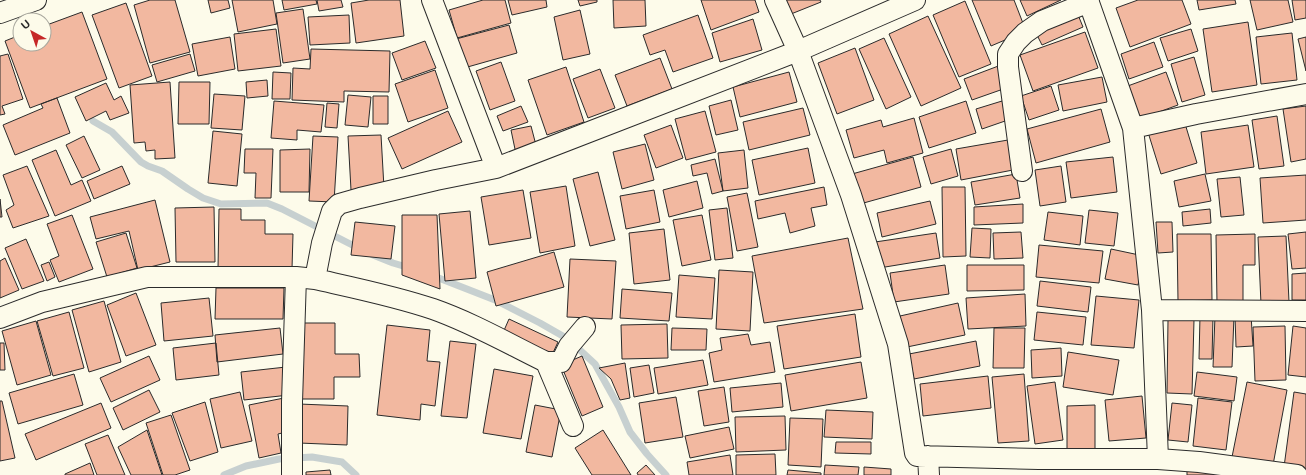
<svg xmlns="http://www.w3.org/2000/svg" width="1306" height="475" viewBox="0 0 1306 475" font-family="Helvetica,sans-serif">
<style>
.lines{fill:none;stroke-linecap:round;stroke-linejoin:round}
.stream{stroke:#c7d0d0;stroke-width:7}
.building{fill:#f2b8a0;stroke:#2b2b2b}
.street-casing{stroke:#2b2b2b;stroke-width:22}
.street{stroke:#fdfbea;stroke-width:20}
</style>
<rect width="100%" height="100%" fill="#fdfbea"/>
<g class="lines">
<path class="stream" d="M 93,121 L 112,132 L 141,162 L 148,166 L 162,171 L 188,189 L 203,198 L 221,204 L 267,203 L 282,209 L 360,249
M 373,255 L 393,263 L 410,268
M 431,275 L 495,300 L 540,323 L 568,339 L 595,364 L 619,407 L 630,432 L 647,454 L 666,475
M 224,475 L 246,466 L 279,459 L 312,457 L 342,462 L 356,475"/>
</g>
<path class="building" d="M 150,0 L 175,0 L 190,52 L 150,63 L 134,5 Z
M 208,0 L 228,0 L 230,8 L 211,13 Z
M 232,0 L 273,0 L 277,24 L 238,32 Z
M 282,0 L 316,0 L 317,4 L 284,10 Z
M 317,0 L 341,0 L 343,7 L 319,11 Z
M 369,0 L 400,0 L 404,36 L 356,43 L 351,3 Z
M 483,0 L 505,0 L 511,23 L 457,38 L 449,10 Z
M 508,0 L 546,0 L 547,7 L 512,15 Z
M 578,0 L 597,0 L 597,2 L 580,6 Z
M 613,0 L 645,0 L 646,26 L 614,28 Z
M 701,0 L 755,0 L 759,12 L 711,30 Z
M 780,0 L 820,0 L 821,2 L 786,16 Z
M 972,0 L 1014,0 L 1026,31 L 991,46 Z
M 1020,0 L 1061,0 L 1027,16 Z
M 1138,0 L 1182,0 L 1191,24 L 1130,47 L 1116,8 Z
M 1197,0 L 1235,0 L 1236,4 L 1199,10 Z
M 1250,0 L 1288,0 L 1293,22 L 1257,30 Z
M 1292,0 L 1306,0 L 1306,18 L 1295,20 Z
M 965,1 L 991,64 L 959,77 L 933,15 Z
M 126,3 L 152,76 L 119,88 L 92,15 Z
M 303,9 L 310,59 L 283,63 L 276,13 Z
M 580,10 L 590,54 L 563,60 L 554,17 Z
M 1076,10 L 1083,27 L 1042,45 L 1034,29 Z
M 82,12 L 107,79 L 30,108 L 5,41 L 20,35 L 20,44 L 44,44 L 44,26 Z
M 349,15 L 350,43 L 310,45 L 308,17 Z
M 698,15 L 713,58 L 673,72 L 665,50 L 650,55 L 643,35 Z
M 928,16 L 961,88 L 921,106 L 889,34 Z
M 753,19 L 762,50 L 720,62 L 712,33 Z
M 1248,22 L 1257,85 L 1212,92 L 1203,29 Z
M 509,25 L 517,53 L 464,68 L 456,39 Z
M 276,29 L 281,66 L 238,71 L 234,34 Z
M 1191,29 L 1198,51 L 1168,61 L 1160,38 Z
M 1085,32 L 1098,68 L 1033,91 L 1020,55 Z
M 1292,33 L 1297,80 L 1261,84 L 1256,37 Z
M 230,37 L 235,69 L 198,76 L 192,44 Z
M 1306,37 L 1306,71 L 1298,39 Z
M 884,38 L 911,97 L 886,109 L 859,49 Z
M 425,41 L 436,68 L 402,80 L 392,53 Z
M 1154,42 L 1163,67 L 1129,79 L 1121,54 Z
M 855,48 L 874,100 L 837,114 L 818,63 Z
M 311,49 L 390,51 L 389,92 L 344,91 L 344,102 L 292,100 L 293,68 L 310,69 Z
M 8,54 L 23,99 L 2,106 L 5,114 L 0,115 L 0,56 Z
M 190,54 L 195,71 L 157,82 L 152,65 Z
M 1194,57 L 1205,95 L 1182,102 L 1171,64 Z
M 660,58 L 672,89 L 627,106 L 615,75 Z
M 501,62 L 515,101 L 490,110 L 476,71 Z
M 1001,65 L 1009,87 L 972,100 L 964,79 Z
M 566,67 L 584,122 L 547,135 L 528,80 Z
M 600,69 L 615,108 L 588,118 L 573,79 Z
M 435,70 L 448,108 L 408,122 L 395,84 Z
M 273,72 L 291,73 L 290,99 L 272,99 Z
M 789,72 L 797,102 L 740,117 L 733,87 Z
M 1166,72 L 1178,105 L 1137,120 L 1125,87 Z
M 1102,77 L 1107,102 L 1063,111 L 1058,85 Z
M 267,80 L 268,96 L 247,98 L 246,82 Z
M 170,82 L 175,158 L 155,159 L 155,150 L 146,151 L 145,142 L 134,143 L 130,85 Z
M 179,82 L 210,82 L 209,124 L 178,124 Z
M 106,83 L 114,100 L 121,96 L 129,113 L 110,120 L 106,111 L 86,121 L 75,97 Z
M 1051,86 L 1059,110 L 1029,120 L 1021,96 Z
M 214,94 L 245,96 L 242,130 L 211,128 Z
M 348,95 L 371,97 L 368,127 L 345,125 Z
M 373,96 L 388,96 L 388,124 L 373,124 Z
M 57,98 L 70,133 L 15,155 L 3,125 L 43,108 L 41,104 Z
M 731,100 L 738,130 L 716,135 L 709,106 Z
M 274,101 L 324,105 L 321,132 L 297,130 L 297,140 L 271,138 Z
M 966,101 L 976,133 L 929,148 L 919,117 Z
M 1002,101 L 1008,120 L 982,129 L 976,109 Z
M 327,103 L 339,104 L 337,128 L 325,127 Z
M 521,106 L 528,122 L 503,131 L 497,116 Z
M 1306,106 L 1306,159 L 1291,162 L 1283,109 Z
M 803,108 L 810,135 L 749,150 L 743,122 Z
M 1101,109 L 1110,142 L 1036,163 L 1027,129 Z
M 448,111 L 462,142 L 402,169 L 388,138 Z
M 705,111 L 716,152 L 686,160 L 675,119 Z
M 1277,116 L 1284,166 L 1259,169 L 1252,120 Z
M 1183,117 L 1197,163 L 1161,174 L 1147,129 Z
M 914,118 L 923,153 L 887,163 L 884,150 L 854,158 L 846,130 L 881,120 L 883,127 Z
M 671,125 L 683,158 L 656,168 L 644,135 Z
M 1248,125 L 1254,167 L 1206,174 L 1201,132 Z
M 531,126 L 537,149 L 516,154 L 511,130 Z
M 213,131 L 242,134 L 237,186 L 208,183 Z
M 381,135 L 384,188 L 351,190 L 348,136 Z
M 84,136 L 100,170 L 82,178 L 66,145 Z
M 313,136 L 338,137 L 334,202 L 309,201 Z
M 1008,140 L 1013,170 L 961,180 L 956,149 Z
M 645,144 L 654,180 L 622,189 L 613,152 Z
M 808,148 L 815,183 L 759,195 L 752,160 Z
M 245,149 L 273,149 L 271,198 L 255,198 L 256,173 L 244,173 Z
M 310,149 L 309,192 L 280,192 L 280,150 Z
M 951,149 L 958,176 L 931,184 L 923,157 Z
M 56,150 L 71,185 L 82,180 L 91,201 L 55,216 L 32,160 Z
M 744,150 L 748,188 L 723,191 L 718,153 Z
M 913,157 L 921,187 L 860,204 L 852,174 Z
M 1113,157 L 1117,192 L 1071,198 L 1066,162 Z
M 715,159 L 723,191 L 712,194 L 707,173 L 693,176 L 691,165 Z
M 27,166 L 49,216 L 13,228 L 6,210 L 14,205 L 3,175 Z
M 122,166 L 130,184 L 94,199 L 87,181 Z
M 1061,166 L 1066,202 L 1040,206 L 1035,170 Z
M 598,172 L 615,240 L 590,246 L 573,179 Z
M 1016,174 L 1020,198 L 975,205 L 971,182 Z
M 1205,174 L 1211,201 L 1179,207 L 1174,181 Z
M 1306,175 L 1306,220 L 1263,223 L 1260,178 Z
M 1240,177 L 1244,215 L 1221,217 L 1217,179 Z
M 697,181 L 703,208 L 669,217 L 663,190 Z
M 566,186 L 575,246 L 540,253 L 530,192 Z
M 824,187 L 827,205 L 811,208 L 815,226 L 790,233 L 785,213 L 758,219 L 755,201 Z
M 942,187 L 965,187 L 966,256 L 943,257 Z
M 523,190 L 531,238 L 489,245 L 481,197 Z
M 654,190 L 660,222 L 626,229 L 620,196 Z
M 747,193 L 758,247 L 737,251 L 727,197 Z
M 0,199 L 2,217 L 0,217 Z
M 155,200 L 170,262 L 138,270 L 129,231 L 96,239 L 90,217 Z
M 930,201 L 936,224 L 882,237 L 877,213 Z
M 1023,204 L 1023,223 L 974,225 L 974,207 Z
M 214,207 L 215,262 L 176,262 L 175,208 Z
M 727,208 L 733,258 L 715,260 L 709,210 Z
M 219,209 L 241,209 L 241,220 L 265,220 L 265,234 L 293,234 L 292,269 L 218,269 Z
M 1210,209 L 1211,223 L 1183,226 L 1182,212 Z
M 1089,210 L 1118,213 L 1114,246 L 1085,243 Z
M 470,211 L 476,278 L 445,281 L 439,214 Z
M 1048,212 L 1083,216 L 1080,245 L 1044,240 Z
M 72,215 L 93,269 L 59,282 L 50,260 L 59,256 L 47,224 Z
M 402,215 L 437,215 L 440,289 L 402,275 Z
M 702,215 L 711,260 L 682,266 L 673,220 Z
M 355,222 L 395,226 L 391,259 L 351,255 Z
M 1156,222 L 1172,222 L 1173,252 L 1158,253 Z
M 972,228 L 991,229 L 990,258 L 970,257 Z
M 664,229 L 670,280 L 634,284 L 629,233 Z
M 1021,232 L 1023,258 L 994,259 L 993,233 Z
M 1306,232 L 1306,268 L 1292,269 L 1288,234 Z
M 126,233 L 137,268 L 107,277 L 96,242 Z
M 936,233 L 940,258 L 879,268 L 875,242 Z
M 1177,234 L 1211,234 L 1212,300 L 1178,301 Z
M 1255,234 L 1255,265 L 1243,265 L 1243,303 L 1217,304 L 1216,235 Z
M 1286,236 L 1289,302 L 1261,304 L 1258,237 Z
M 848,238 L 863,309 L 764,323 L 752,256 Z
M 26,239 L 44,281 L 22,289 L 5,248 Z
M 1039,245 L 1103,251 L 1099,283 L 1036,277 Z
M 1111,249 L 1144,256 L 1138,285 L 1105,279 Z
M 554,252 L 564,287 L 496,306 L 487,272 Z
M 5,258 L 19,290 L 0,298 L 0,261 Z
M 570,259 L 616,261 L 612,319 L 567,317 Z
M 49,262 L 55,277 L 47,281 L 41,265 Z
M 945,265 L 949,294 L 894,302 L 890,273 Z
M 967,265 L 1024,265 L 1024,290 L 967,291 Z
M 719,270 L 753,272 L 750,331 L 716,329 Z
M 1306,273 L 1306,300 L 1292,300 L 1292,274 Z
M 679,275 L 715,278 L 712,319 L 676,317 Z
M 1040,281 L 1091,287 L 1088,312 L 1037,306 Z
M 216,288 L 284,288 L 283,319 L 215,319 Z
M 622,289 L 672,293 L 669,321 L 620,318 Z
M 136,293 L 156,345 L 126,356 L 107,305 Z
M 1025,294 L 1026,326 L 968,329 L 966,298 Z
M 1096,296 L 1139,300 L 1134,348 L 1091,345 Z
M 209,298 L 213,336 L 164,341 L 161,303 Z
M 104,301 L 121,362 L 89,372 L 72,310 Z
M 958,303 L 965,335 L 907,347 L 900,316 Z
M 69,312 L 84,368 L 53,376 L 37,321 Z
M 1037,312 L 1086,317 L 1083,345 L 1034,340 Z
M 855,314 L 861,357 L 784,369 L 777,326 Z
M 1251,315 L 1253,346 L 1236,347 L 1235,316 Z
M 1200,316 L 1213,316 L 1212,359 L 1199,359 Z
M 1215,316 L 1234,316 L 1232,367 L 1213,367 Z
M 509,319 L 558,342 L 551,357 L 502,335 Z
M 1168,320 L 1194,320 L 1192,394 L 1167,393 Z
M 36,321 L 51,375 L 17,385 L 2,331 Z
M 303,323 L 335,323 L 335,354 L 359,354 L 360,377 L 334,377 L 334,399 L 302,399 Z
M 667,324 L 668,358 L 622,359 L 621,325 Z
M 387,325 L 430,330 L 427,361 L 440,362 L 435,406 L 421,404 L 420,420 L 377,415 Z
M 1285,326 L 1286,380 L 1255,381 L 1253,327 Z
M 1293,326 L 1306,328 L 1306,377 L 1288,375 Z
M 280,328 L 283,354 L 217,362 L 215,335 Z
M 672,328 L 707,329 L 706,350 L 671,350 Z
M 994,328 L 1025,328 L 1024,368 L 993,368 Z
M 748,334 L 751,345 L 770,342 L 775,372 L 714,382 L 709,353 L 722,350 L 720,338 Z
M 450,341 L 476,344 L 467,418 L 441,416 Z
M 976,341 L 980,366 L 914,379 L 909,354 Z
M 0,343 L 4,343 L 5,370 L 0,370 Z
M 216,343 L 219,375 L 176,380 L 173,348 Z
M 1061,348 L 1062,376 L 1032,378 L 1031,350 Z
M 1068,352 L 1119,360 L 1113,395 L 1063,387 Z
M 149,356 L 160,380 L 111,402 L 100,378 Z
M 582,356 L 603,407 L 582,416 L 561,365 Z
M 703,360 L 708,385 L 658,394 L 654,368 Z
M 861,362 L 867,398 L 791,411 L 785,375 Z
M 625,363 L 630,398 L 620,400 L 611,379 L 599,368 Z
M 649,365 L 654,393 L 634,397 L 630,368 Z
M 286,367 L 289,395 L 244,400 L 241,372 Z
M 494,369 L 533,376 L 521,439 L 483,433 Z
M 1197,372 L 1237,377 L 1234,401 L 1194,396 Z
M 74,374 L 83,405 L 18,424 L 9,393 Z
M 1024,374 L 1029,441 L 998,443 L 992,377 Z
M 988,376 L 991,408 L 923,416 L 920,384 Z
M 1055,382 L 1063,440 L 1035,444 L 1027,386 Z
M 1247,382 L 1287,390 L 1273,465 L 1232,457 Z
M 781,383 L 783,407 L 732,412 L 730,388 Z
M 724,387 L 729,422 L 704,426 L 698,391 Z
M 149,390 L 160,412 L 123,430 L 113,408 Z
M 240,392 L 252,441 L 221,448 L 210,399 Z
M 1294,392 L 1306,394 L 1306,470 L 1284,467 Z
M 1142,396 L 1146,438 L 1109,441 L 1105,400 Z
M 676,397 L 683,437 L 645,443 L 639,403 Z
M 284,398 L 290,431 L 278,434 L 281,453 L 259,458 L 249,405 Z
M 1198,398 L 1232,402 L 1226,450 L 1193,446 Z
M 0,401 L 2,401 L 15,458 L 0,461 Z
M 205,402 L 218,452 L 190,461 L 172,413 Z
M 101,403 L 111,428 L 36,460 L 25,434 Z
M 1172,403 L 1192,405 L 1188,442 L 1168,440 Z
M 299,404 L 348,406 L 347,445 L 299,443 Z
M 535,405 L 561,410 L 552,457 L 526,452 Z
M 1095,405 L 1095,452 L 1067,452 L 1067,406 Z
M 826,410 L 873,412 L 872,439 L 824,437 Z
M 171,415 L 190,470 L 175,475 L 163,475 L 146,423 Z
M 785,416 L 786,450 L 736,452 L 735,417 Z
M 790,418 L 823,419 L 821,467 L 788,465 Z
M 729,427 L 734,449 L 690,458 L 685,436 Z
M 147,430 L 162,475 L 131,475 L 118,447 Z
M 603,430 L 631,475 L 592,475 L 575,448 Z
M 108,435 L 125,475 L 97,475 L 85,444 Z
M 836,442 L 871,442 L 871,454 L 835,453 Z
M 775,454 L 776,475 L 736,475 L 736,455 Z
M 730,455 L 733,475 L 689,475 L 687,462 Z
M 90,463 L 94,475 L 65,475 L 65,474 Z
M 646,465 L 655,475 L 638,475 L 637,473 Z
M 825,465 L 859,467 L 858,475 L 824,475 Z
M 864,467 L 891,469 L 891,475 L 864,475 Z
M 330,470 L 331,475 L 306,475 L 306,472 Z
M 788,470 L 821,473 L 821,475 L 787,475 Z
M 1187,471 L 1235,474 L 1235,475 L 1187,475 Z"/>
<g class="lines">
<defs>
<path id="street" d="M 432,0 L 496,168
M 775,0 L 798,51 L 851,195 L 898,344 L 915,453 L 917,456 L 1039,459 L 1158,459 L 1199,462 L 1297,475
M 1088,0 L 1133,128 L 1152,310 L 1158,459
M 0,13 L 36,0
M 1133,128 L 1196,114 L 1306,94
M 1022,171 L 1008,67 L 1008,54 L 1016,42 L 1025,33 L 1042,21 L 1089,2
M 315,279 C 355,288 395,296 433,309 C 473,323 509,344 546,362 L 573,426
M 1152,310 L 1306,311
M 0,318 L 42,302 L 147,277 L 296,277 L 315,279 L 322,243 L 332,211 L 339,204 L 360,198 L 436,180 L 496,168 L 798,51 L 915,0
M 546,362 L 561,362 L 569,346 L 585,327
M 928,456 L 929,475
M 292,475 L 292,402 L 296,277"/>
</defs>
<use href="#street" class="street-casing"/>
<use href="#street" class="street"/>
</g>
<g transform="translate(32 32) rotate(320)"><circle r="19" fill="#fdfbea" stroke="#a9a89e"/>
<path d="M0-3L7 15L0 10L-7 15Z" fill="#c62828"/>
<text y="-6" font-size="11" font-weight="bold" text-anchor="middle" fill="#2b2b2b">U</text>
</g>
</svg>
